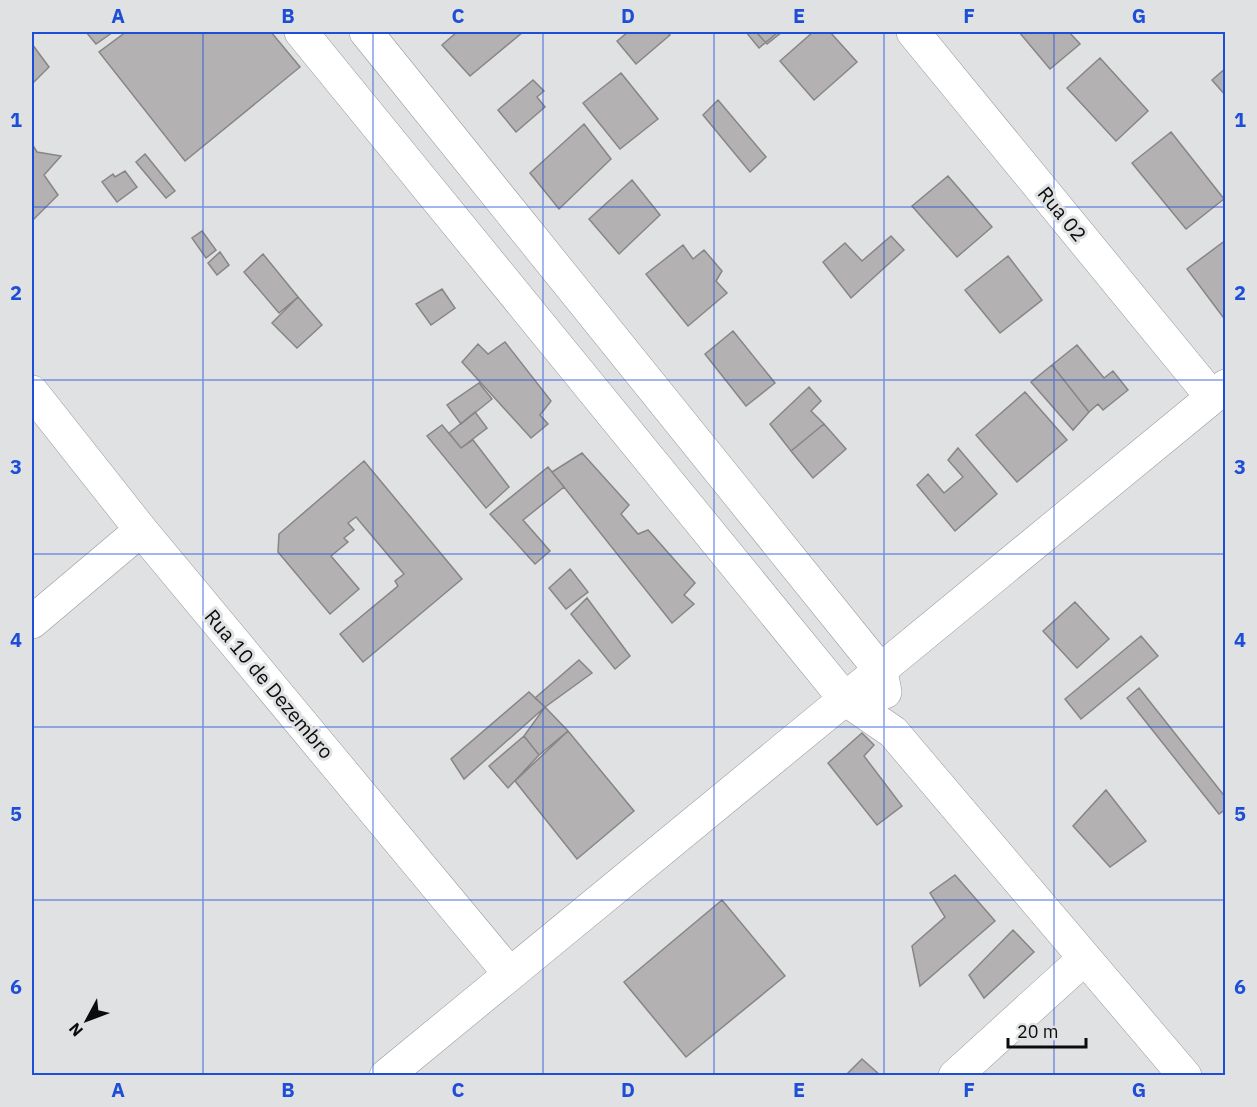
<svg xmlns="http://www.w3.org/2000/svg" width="1257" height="1107" viewBox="0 0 1257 1107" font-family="'IBM Plex Sans',sans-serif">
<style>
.building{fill:#b3b1b2;stroke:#888586;stroke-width:1.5}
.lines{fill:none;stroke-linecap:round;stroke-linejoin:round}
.minor-casing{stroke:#97989a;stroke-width:34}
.minor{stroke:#fff;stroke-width:33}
.grid{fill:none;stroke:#1d4ed8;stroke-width:1.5;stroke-opacity:0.55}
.labels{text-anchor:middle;stroke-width:6;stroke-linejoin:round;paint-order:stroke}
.street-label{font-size:20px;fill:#0b0c0c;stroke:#dfe1e2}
.neatline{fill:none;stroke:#1d4ed8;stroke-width:2}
.grid-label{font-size:20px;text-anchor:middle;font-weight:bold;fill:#1d4ed8}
</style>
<rect width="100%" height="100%" fill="#dfe1e2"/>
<path class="building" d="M 86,32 L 113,32 L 96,44 Z
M 126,32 L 271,32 L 300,67 L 185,161 L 99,52 Z
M 457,32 L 523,32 L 470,76 L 442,45 Z
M 628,32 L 667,32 L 670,35 L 636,64 L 617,41 Z
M 746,32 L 778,32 L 759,48 Z
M 756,32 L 782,32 L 767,44 Z
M 813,32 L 830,32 L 857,62 L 814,100 L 780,61 Z
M 1019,32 L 1069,32 L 1080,44 L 1050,69 Z
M 32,44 L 49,67 L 32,84 Z
M 1100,58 L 1148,111 L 1116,141 L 1067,88 Z
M 1226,68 L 1226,96 L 1212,80 Z
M 621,73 L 658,119 L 620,149 L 583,103 Z
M 533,80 L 544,91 L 537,97 L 545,107 L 516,132 L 498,110 Z
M 718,100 L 766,157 L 750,172 L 703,115 Z
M 584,124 L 611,159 L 559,209 L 530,173 Z
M 1171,132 L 1224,199 L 1186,229 L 1132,163 Z
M 32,144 L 37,152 L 61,156 L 44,175 L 58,195 L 32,221 Z
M 145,154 L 175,191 L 166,198 L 136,162 Z
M 125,171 L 137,187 L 117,202 L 102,182 L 113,174 L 115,177 Z
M 948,176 L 992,227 L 957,257 L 912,206 Z
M 632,180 L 660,215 L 619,254 L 589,219 Z
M 202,231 L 216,250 L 206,258 L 192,238 Z
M 891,236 L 904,250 L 851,298 L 823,262 L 845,243 L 862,261 Z
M 1226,240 L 1226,321 L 1187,269 Z
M 683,245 L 693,259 L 704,250 L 722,271 L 716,281 L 727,293 L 688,326 L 646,274 Z
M 220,252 L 229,265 L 217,275 L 208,263 Z
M 263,254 L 298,297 L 279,313 L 244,272 Z
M 1008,256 L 1042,300 L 1000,333 L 965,290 Z
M 442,289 L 455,308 L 431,325 L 416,304 Z
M 298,297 L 322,325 L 297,348 L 272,323 Z
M 733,331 L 775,383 L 746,406 L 705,354 Z
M 505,342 L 551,401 L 540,415 L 548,424 L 531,438 L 462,362 L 478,344 L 488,354 Z
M 1077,345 L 1104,378 L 1113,371 L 1128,390 L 1103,410 L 1098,404 L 1089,412 L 1052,365 Z
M 1052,365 L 1089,412 L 1073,430 L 1031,382 Z
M 479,383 L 492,399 L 461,424 L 447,405 Z
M 809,387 L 821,401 L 811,411 L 824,424 L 791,451 L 770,424 Z
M 1025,392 L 1067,440 L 1017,482 L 976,435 Z
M 475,412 L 487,428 L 461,448 L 449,433 Z
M 824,424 L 846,449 L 813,478 L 791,451 Z
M 442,425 L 461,448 L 473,440 L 509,487 L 486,508 L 427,436 Z
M 958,448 L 997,494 L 955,531 L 917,485 L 928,474 L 944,493 L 963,477 L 948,460 Z
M 582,453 L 629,505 L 621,514 L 638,534 L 648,530 L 695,583 L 684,595 L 694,604 L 672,623 L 552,472 Z
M 364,461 L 462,579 L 363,662 L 340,634 L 398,586 L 395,581 L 404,574 L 356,517 L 348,523 L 354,530 L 344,538 L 348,542 L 331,556 L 359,589 L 330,614 L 278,552 L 279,534 Z
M 548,467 L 564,487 L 523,520 L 550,551 L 535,564 L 490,514 Z
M 570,569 L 588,592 L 566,609 L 549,588 Z
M 587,598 L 630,656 L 615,669 L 571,614 Z
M 1075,602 L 1109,639 L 1077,668 L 1043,631 Z
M 1141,636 L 1158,656 L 1081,719 L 1065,699 Z
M 579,660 L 592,673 L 545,707 L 535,698 Z
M 1139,688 L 1226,798 L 1226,809 L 1219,814 L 1127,698 Z
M 529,692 L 545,707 L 464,779 L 451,759 Z
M 545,707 L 568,731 L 539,755 L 524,736 Z
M 568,731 L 634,811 L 577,859 L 515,781 Z
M 862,733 L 874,745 L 864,756 L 902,806 L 877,825 L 828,763 Z
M 524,736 L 539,755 L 508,788 L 489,766 Z
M 1106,790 L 1146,841 L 1110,867 L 1073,826 Z
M 955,875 L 995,921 L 920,986 L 912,946 L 945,917 L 930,893 Z
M 722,900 L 785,976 L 686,1057 L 624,982 Z
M 1013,930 L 1034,952 L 984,998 L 969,975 Z
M 862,1059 L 880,1075 L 845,1076 Z"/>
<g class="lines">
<defs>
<path id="minor" d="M 301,32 L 845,699 L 893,732 L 1185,1076
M 366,32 L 881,671 L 885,692
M 913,32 L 1212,397
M 32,392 L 141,530 L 509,973
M 32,622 L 141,530
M 386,1076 L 1226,386
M 955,1076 L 1085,958"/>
</defs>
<use href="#minor" class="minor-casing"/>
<use href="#minor" class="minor"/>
</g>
<path class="grid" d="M 203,32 L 203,1076M 373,32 L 373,1076M 543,32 L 543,1076M 714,32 L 714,1076M 884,32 L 884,1076M 1054,32 L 1054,1076M 32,207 L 1226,207M 32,380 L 1226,380M 32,554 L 1226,554M 32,727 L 1226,727M 32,900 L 1226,900"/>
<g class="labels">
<g class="street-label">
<text transform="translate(1062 214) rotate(51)" y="7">Rua 02</text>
<text transform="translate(269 684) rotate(50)" y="7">Rua 10 de Dezembro</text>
</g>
</g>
<rect width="1257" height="1107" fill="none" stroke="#dfe1e2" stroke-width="66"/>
<g transform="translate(87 1020) rotate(229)" stroke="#dfe1e2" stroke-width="4.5" paint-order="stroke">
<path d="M0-4.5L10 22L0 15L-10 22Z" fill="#0b0c0c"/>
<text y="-9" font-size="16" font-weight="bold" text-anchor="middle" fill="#0b0c0c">N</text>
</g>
<path d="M1008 1038v9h78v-9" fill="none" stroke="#0b0c0c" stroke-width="3"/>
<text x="1017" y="1038" font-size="18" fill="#0b0c0c" stroke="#dfe1e2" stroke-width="4.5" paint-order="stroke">20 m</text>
<rect x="33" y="33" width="1191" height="1041" class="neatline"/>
<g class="grid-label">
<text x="118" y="23">A</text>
<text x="288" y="23">B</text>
<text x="458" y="23">C</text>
<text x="628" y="23">D</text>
<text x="799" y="23">E</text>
<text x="969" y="23">F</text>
<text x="1139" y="23">G</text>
<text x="16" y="127">1</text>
<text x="1240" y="127">1</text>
<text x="16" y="300">2</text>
<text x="1240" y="300">2</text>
<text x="16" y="474">3</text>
<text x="1240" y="474">3</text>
<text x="16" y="647">4</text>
<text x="1240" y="647">4</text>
<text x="16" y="821">5</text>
<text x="1240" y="821">5</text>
<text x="16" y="994">6</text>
<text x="1240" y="994">6</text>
<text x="118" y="1097">A</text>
<text x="288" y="1097">B</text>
<text x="458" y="1097">C</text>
<text x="628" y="1097">D</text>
<text x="799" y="1097">E</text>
<text x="969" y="1097">F</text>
<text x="1139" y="1097">G</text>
</g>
</svg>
